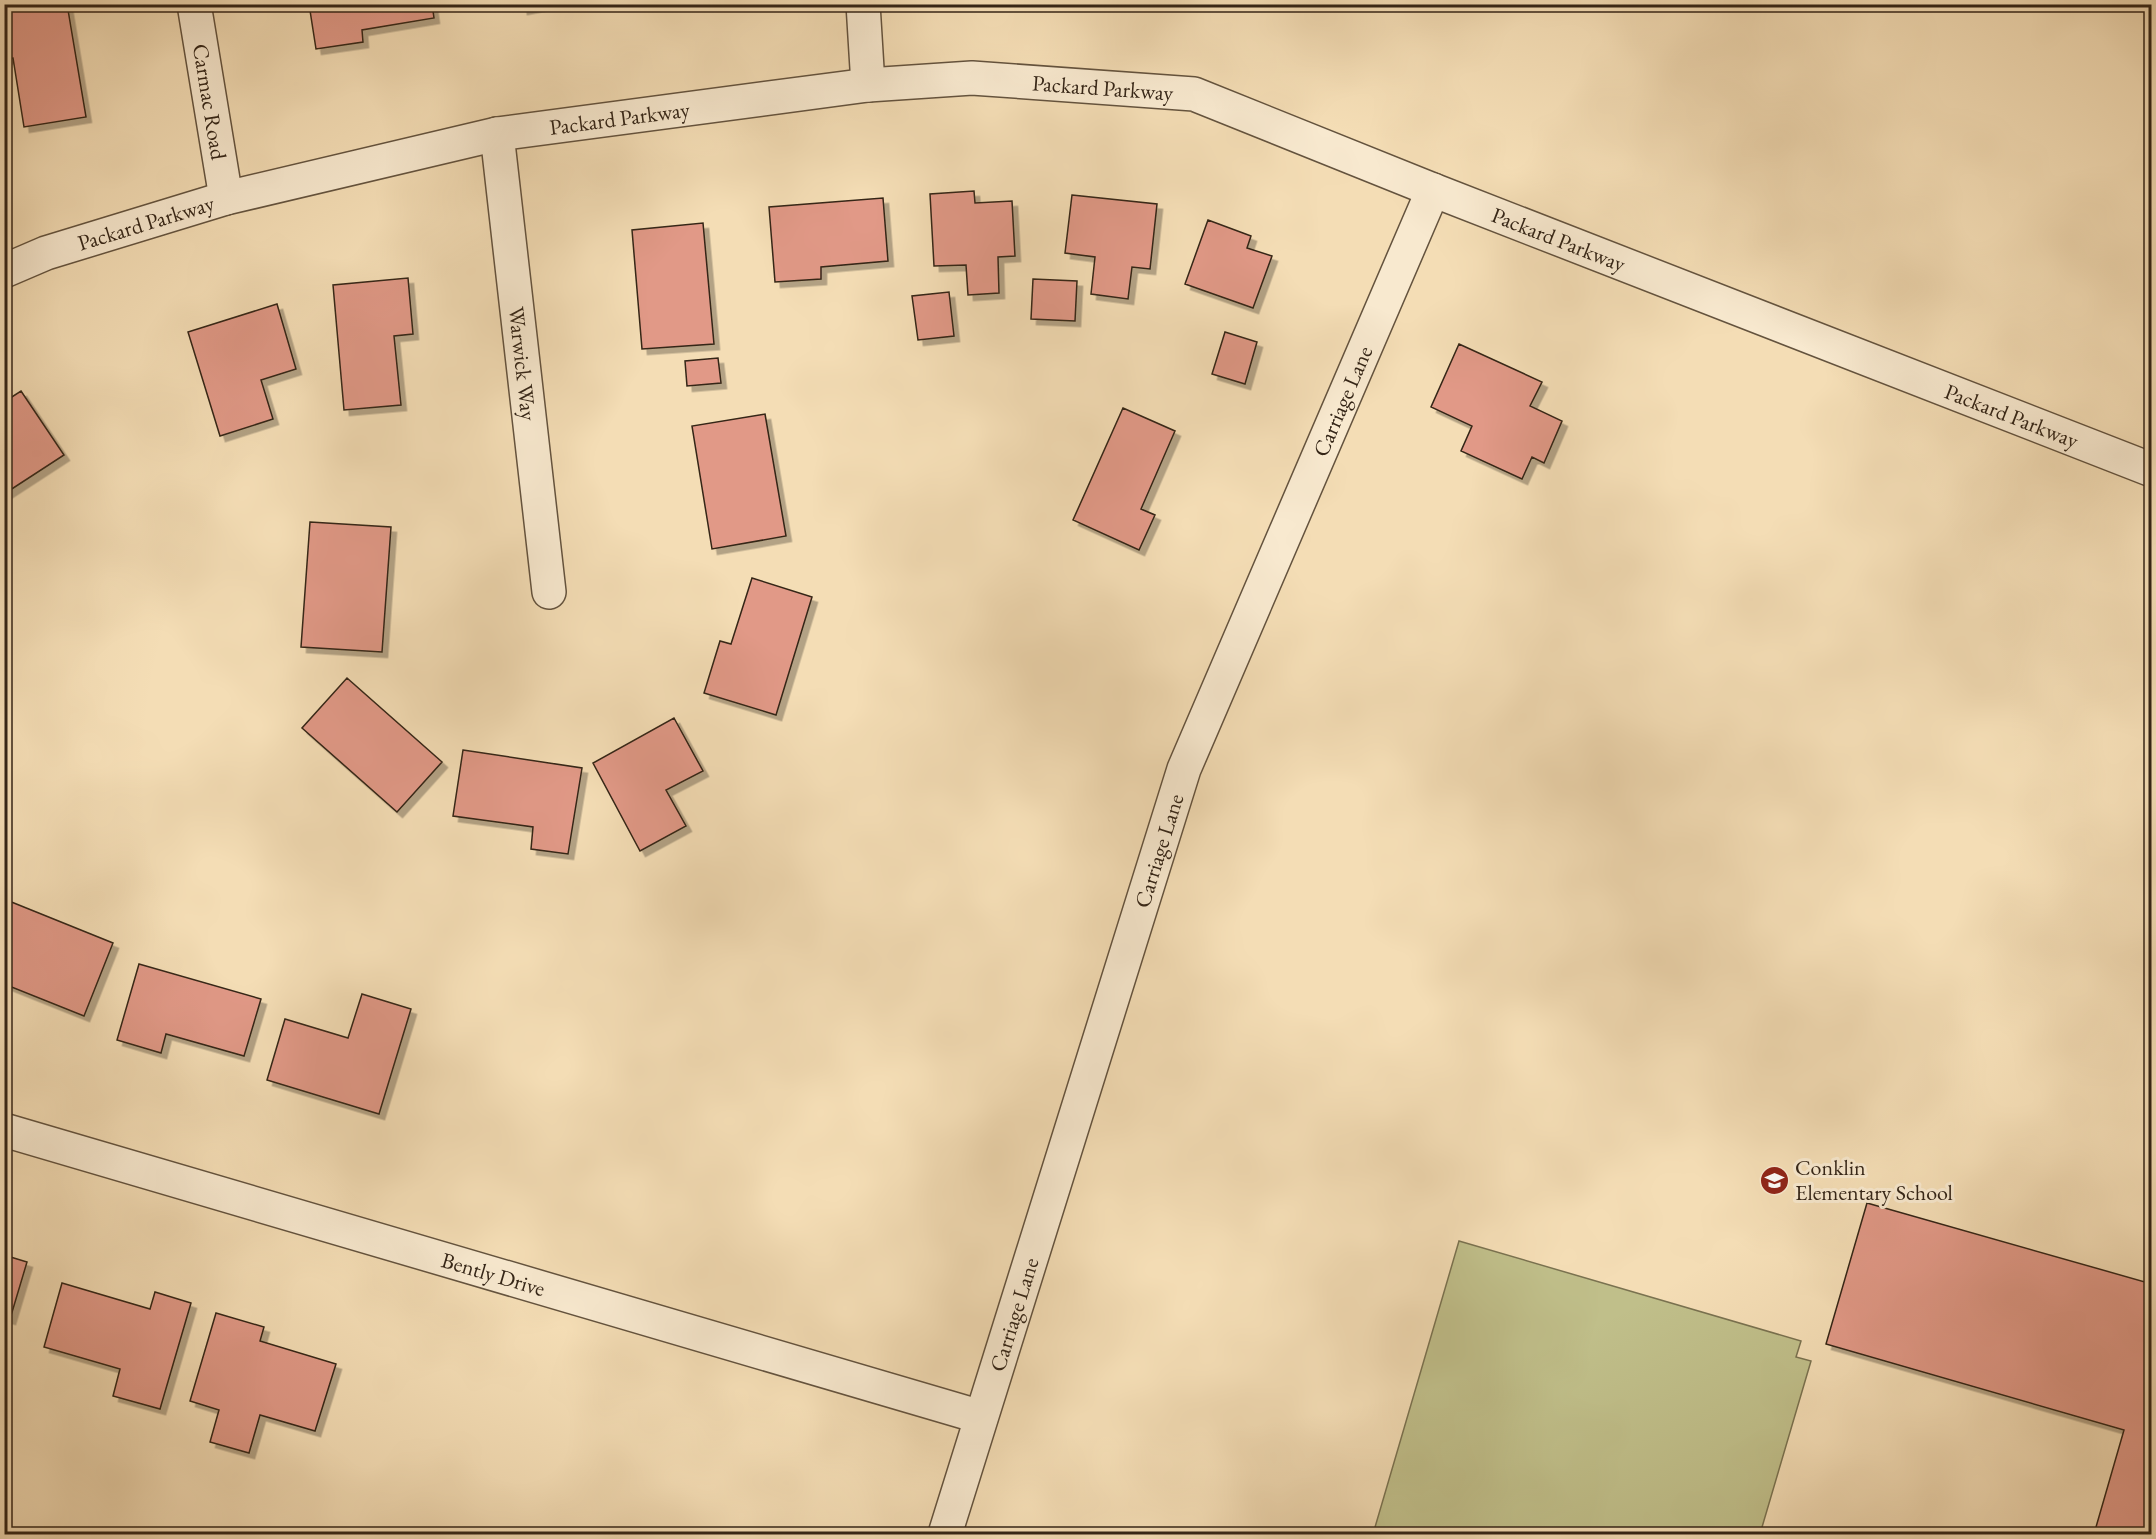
<svg xmlns="http://www.w3.org/2000/svg" width="2156" height="1539" viewBox="0 0 2156 1539" font-family="'EB Garamond',serif">
<style>
.green{fill:#c0bf8a;stroke:#7a7250;stroke-width:1.5}
.building{fill:#e19987;stroke:#342517;stroke-width:1.5;filter:url(#shadow)}
.lines{fill:none;stroke-linecap:round;stroke-linejoin:round}
.minor-casing{stroke:#64533e;stroke-width:36}
.minor{stroke:#f8e9cf;stroke-width:33}
.labels{text-anchor:middle;stroke-width:6;stroke-linejoin:round;paint-order:stroke}
.street-label{font-size:22px;fill:#342517;stroke:#f8e9cf}
.poi-label{font-size:22px;fill:#342517;stroke:#f8e9cf;text-anchor:start}
</style>
<defs>
<filter id="shadow"><feDropShadow dx="5.5" dy="5.5" stdDeviation="0" flood-color="#0004"/></filter>
</defs>
<rect width="100%" height="100%" fill="#f4ddb5"/>
<filter id="stains"><feTurbulence type="fractalNoise" baseFrequency=".00333" numOctaves="4"/><feColorMatrix values="0 0 0 0 .2 0 0 0 0 .09 0 0 0 0 .02 0 0 0 .5 -.17"/></filter>
<radialGradient id="worn" r=".72"><stop offset=".6" stop-color="#630" stop-opacity="0"/><stop offset="1" stop-color="#630" stop-opacity=".3"/></radialGradient>
<path class="green" d="M 1459,1241 L 1801,1341 L 1796,1357 L 1811,1361 L 1760,1534 L 1373,1534 Z"/>
<path class="building" d="M 14,4 L 67,4 L 86,117 L 24,127 L 13,58 L 4,59 L 4,6 Z
M 309,4 L 432,4 L 434,18 L 362,30 L 363,42 L 316,49 Z
M 521,4 L 547,4 L 522,9 Z
M 974,191 L 975,203 L 1012,201 L 1015,256 L 998,257 L 999,293 L 968,295 L 966,265 L 934,266 L 930,194 Z
M 1072,195 L 1157,204 L 1150,269 L 1132,267 L 1128,299 L 1091,294 L 1095,257 L 1065,253 Z
M 883,198 L 888,261 L 821,267 L 821,279 L 775,282 L 769,207 Z
M 1208,220 L 1251,236 L 1247,248 L 1272,256 L 1253,308 L 1185,284 Z
M 703,223 L 714,344 L 642,349 L 632,230 Z
M 408,278 L 413,334 L 394,336 L 401,405 L 344,410 L 333,285 Z
M 1033,279 L 1077,281 L 1075,321 L 1031,319 Z
M 949,292 L 954,336 L 918,340 L 912,296 Z
M 277,304 L 296,369 L 261,380 L 273,419 L 220,436 L 188,332 Z
M 1225,332 L 1257,342 L 1245,384 L 1212,374 Z
M 1459,344 L 1542,382 L 1530,406 L 1562,421 L 1544,463 L 1532,457 L 1522,479 L 1461,451 L 1472,426 L 1431,407 Z
M 718,358 L 721,383 L 687,386 L 685,361 Z
M 21,391 L 64,455 L 4,494 L 4,402 Z
M 1123,408 L 1175,431 L 1141,509 L 1155,515 L 1139,550 L 1073,520 Z
M 765,414 L 786,536 L 712,549 L 692,426 Z
M 310,522 L 391,527 L 382,652 L 301,647 Z
M 752,578 L 812,597 L 776,715 L 704,693 L 720,641 L 731,644 Z
M 347,678 L 442,762 L 397,812 L 302,728 Z
M 674,718 L 703,771 L 666,790 L 686,826 L 640,851 L 593,763 Z
M 463,750 L 582,768 L 568,854 L 531,849 L 533,827 L 453,816 Z
M 4,899 L 113,943 L 84,1016 L 4,984 Z
M 139,964 L 261,999 L 244,1056 L 166,1034 L 161,1053 L 117,1040 Z
M 362,994 L 411,1009 L 379,1114 L 267,1080 L 285,1019 L 348,1038 Z
M 1867,1203 L 2152,1284 L 2152,1534 L 2094,1534 L 2124,1430 L 1826,1344 Z
M 4,1255 L 27,1262 L 10,1319 L 4,1317 Z
M 62,1283 L 150,1309 L 155,1292 L 191,1303 L 160,1409 L 113,1396 L 120,1369 L 44,1347 Z
M 216,1313 L 264,1327 L 260,1341 L 336,1364 L 315,1431 L 260,1415 L 249,1453 L 210,1442 L 219,1410 L 190,1401 Z"/>
<g class="lines">
<defs>
<g id="minor">
<path id="s1" d="M 194,4 L 226,198"/>
<path d="M 863,4 L 868,85"/>
<path id="s2" d="M 497,134 L 549,592"/>
<path id="s3" d="M 4,271 L 46,253 L 226,198 L 497,134 L 868,85 L 972,78 L 1194,94 L 1433,190 L 2152,470"/>
<path id="s4" d="M 4,1130 L 981,1417"/>
<path id="s5" d="M 945,1534 L 1184,769 L 1433,190"/>
</g>
</defs>
<use href="#minor" class="minor-casing"/>
<use href="#minor" class="minor"/>
</g>
<defs>
<symbol id="school-disc" viewBox="-11 -11 22 22"><circle r="9.5" fill="#8f2418" stroke="#f8e9cf"/><path d="M0-5L7-2L0 1L-7-2ZM-4 1L0 2.5L4 1V4Q0 6-4 4Z" fill="#fff"/></symbol>
</defs>
<g fill-rule="evenodd">
<use href="#school-disc" x="1758" y="1164" width="33" height="33"/>
</g>
<g class="labels">
<g class="street-label">
<text dy="8" stroke="none"><textPath href="#s3" startOffset="1122">Packard Parkway</textPath></text>
<text dy="8" stroke="none"><textPath href="#s1" startOffset="99">Carmac Road</textPath></text>
<text dy="8" stroke="none"><textPath href="#s3" startOffset="636">Packard Parkway</textPath></text>
<text dy="8" stroke="none"><textPath href="#s3" startOffset="150">Packard Parkway</textPath></text>
<text dy="8" stroke="none"><textPath href="#s3" startOffset="1606">Packard Parkway</textPath></text>
<text dy="8" stroke="none"><textPath href="#s2" startOffset="231">Warwick Way</textPath></text>
<text dy="8" stroke="none"><textPath href="#s5" startOffset="1202">Carriage Lane</textPath></text>
<text dy="8" stroke="none"><textPath href="#s3" startOffset="2092">Packard Parkway</textPath></text>
<text dy="8" stroke="none"><textPath href="#s5" startOffset="716">Carriage Lane</textPath></text>
<text dy="8" stroke="none"><textPath href="#s4" startOffset="510">Bently Drive</textPath></text>
<text dy="8" stroke="none"><textPath href="#s5" startOffset="230">Carriage Lane</textPath></text>
</g>
<g class="poi-label">
<text x="1795" y="1175">Conklin<tspan x="1795" dy="25">Elementary School</tspan></text>
</g>
</g>
<rect width="2156" height="1539" fill="none" stroke="#f4ddb5" stroke-width="24"/>
<rect x="6" y="6" width="2144" height="1527" fill="none" stroke="#342517" stroke-width="3"/>
<rect x="12" y="12" width="2132" height="1515" fill="none" stroke="#342517" stroke-width="1.5"/>
<rect width="100%" height="100%" filter="url(#stains)"/>
<rect width="100%" height="100%" fill="url(#worn)"/>
</svg>
